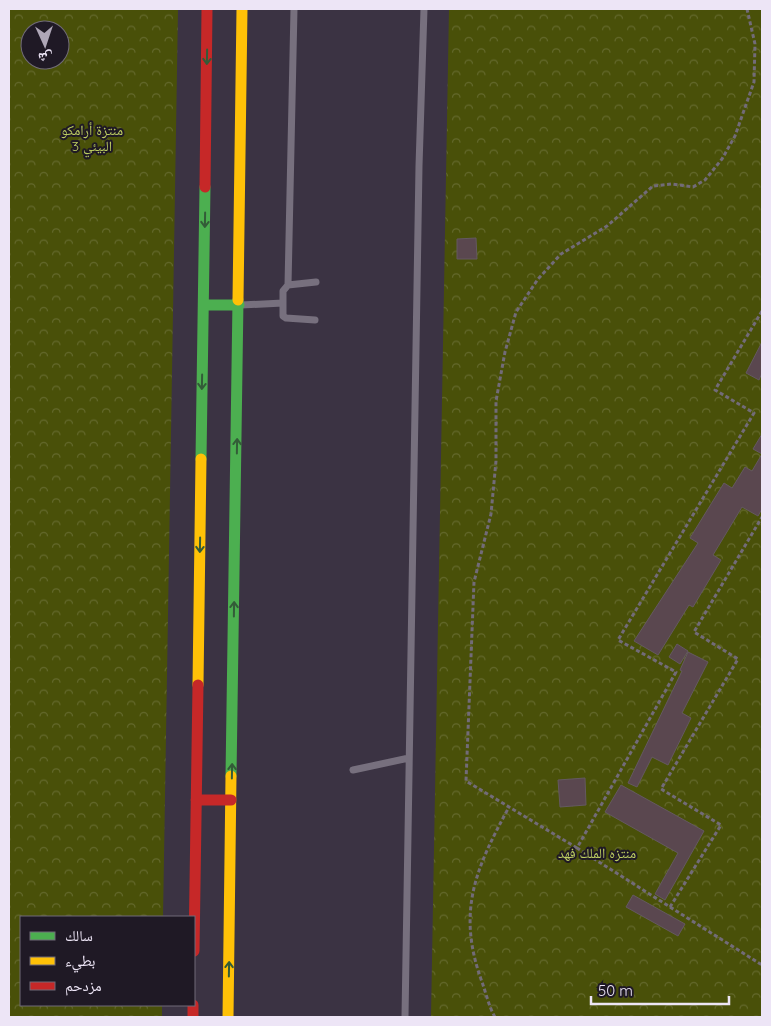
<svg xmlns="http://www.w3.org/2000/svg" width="771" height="1026" viewBox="0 0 771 1026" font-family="Quicksand,'Noto Naskh Arabic',sans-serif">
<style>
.park{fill:url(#park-crowns);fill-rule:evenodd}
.building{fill:#5a474f;stroke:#645960}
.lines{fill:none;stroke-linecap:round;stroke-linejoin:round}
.path{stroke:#726b78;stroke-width:3;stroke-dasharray:4 2.5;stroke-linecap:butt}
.lane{stroke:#77707e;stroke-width:7}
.fast{stroke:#4caf50;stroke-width:11}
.slow{stroke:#ffc107;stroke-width:11}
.jam{stroke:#c62828;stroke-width:11}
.oneway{stroke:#335c38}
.labels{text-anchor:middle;stroke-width:4;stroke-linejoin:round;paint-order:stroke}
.park-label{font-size:14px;fill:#becf62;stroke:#1f1925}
</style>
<defs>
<pattern id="park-crowns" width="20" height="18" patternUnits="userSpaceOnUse" patternTransform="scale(1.25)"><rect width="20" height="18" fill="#495009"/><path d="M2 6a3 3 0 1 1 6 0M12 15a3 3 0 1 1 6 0" fill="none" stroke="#64692d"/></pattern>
</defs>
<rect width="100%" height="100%" fill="#3b3343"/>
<path class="park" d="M 9,9 L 178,9 L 163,917 L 21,917 L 21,1005 L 162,1005 L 162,1017 L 9,1017 ZM 30,30 L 60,30 L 60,60 L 30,60 Z
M 449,9 L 762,9 L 762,1017 L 431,1017 Z"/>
<path class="building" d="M 476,238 L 477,259 L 457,259 L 457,239 Z
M 762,342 L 762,373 L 759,380 L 746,373 Z
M 762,434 L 762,509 L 758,516 L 742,507 L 713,555 L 721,560 L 693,607 L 689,605 L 658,655 L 634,641 L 698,543 L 690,538 L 724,483 L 732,488 L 745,467 L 752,471 L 762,454 L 753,449 Z
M 677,644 L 688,651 L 680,664 L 669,657 Z
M 688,652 L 708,662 L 682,713 L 691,718 L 668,765 L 652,757 L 637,787 L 628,783 L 682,671 L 680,670 Z
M 585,778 L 586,805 L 560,807 L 558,780 Z
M 621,785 L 704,831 L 665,900 L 655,894 L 678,853 L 605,812 Z
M 633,895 L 685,924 L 678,936 L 626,907 Z"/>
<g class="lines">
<path class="path" d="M 762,311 L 715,390 L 754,413 L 618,640 L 676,672 L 577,848 L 670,907 L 721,825 L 661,789 L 738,659 L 694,632 L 762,517
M 577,848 L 466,781 L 474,582 L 491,514 L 496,461 L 496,401 L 505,352 L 516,312 L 538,279 L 561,254 L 607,226 L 653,186 L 672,184 L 693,187 L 705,180 L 722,159 L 735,136 L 754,82 L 755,44 L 747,9
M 670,907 L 762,965
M 495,1017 C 489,1007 486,993 482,982 C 456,911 476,868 509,807"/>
<path class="lane" d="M 288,285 L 294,9
M 241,305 L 283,303
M 315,320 L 286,318 L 283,316 L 283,291 L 288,285 L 316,282
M 353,770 L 409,758
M 405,1017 L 419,166 L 424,9"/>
<path class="fast" d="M 204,305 L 239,305
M 201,459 L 205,187
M 231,776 L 238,300"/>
<path class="slow" d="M 238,300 L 242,9
M 198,685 L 201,459
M 228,1017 L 231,776"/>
<path class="jam" d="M 205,187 L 207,9
M 196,800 L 231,800
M 194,951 L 198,685
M 193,1005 L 193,1017"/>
</g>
<defs><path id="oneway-shaft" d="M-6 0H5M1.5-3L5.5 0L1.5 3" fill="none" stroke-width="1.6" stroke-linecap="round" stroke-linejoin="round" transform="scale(1.25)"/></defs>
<g class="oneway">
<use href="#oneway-shaft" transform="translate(207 57) rotate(91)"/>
<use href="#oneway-shaft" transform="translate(205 220) rotate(91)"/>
<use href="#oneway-shaft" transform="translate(202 382) rotate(91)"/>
<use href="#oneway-shaft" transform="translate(237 446) rotate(-89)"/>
<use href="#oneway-shaft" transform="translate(200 545) rotate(91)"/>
<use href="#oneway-shaft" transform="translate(234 609) rotate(-89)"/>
<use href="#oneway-shaft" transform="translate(232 771) rotate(-89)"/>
<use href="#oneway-shaft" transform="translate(229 969) rotate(-89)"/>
</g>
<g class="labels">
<g class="park-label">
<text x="92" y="135">منتزة أرامكو<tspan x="92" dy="16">البيئي 3</tspan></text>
<text x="597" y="858">منتزه الملك فهد</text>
</g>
</g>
<rect width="771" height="1026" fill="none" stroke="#ede5f6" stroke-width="20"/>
<rect x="20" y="916" width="175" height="90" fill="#1f1925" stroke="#716b79"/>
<rect x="30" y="932" width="25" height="8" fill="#4caf50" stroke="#716b79"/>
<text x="65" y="941" font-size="15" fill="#ede5f6">سالك</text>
<rect x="30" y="957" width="25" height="8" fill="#ffc107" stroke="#716b79"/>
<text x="65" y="966" font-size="15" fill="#ede5f6">بطيء</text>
<rect x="30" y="982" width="25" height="8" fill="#c62828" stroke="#716b79"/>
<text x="65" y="991" font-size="15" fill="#ede5f6">مزدحم</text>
<g transform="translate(45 45) rotate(177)"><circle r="24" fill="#1f1925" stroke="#716b79"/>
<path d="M0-4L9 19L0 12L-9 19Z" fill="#afa7b7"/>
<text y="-8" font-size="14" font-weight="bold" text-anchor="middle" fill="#ede5f6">ش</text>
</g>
<path d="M591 996v8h138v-8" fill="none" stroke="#ede5f6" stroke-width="2.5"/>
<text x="598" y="996" font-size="15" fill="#ede5f6" stroke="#1f1925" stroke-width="4" paint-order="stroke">50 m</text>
</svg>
